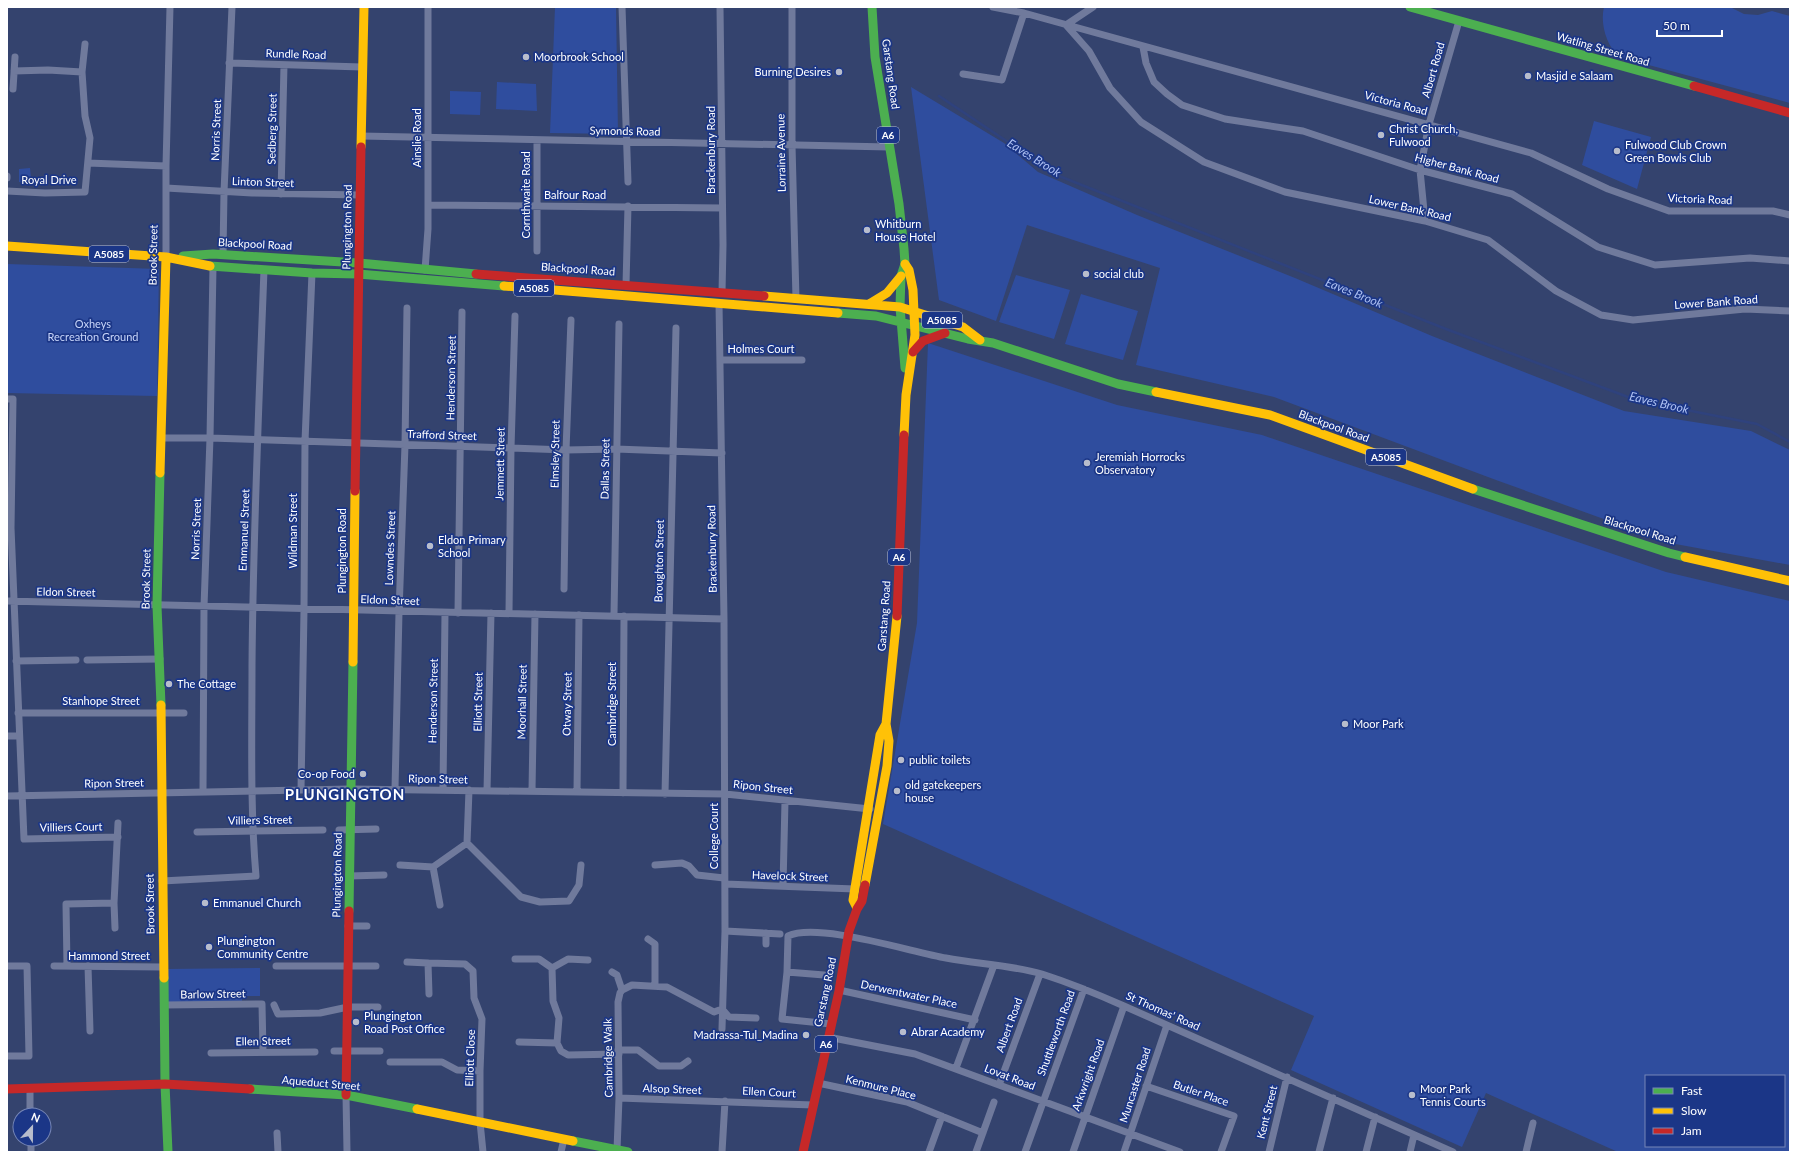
<svg xmlns="http://www.w3.org/2000/svg" width="1797" height="1159" viewBox="0 0 1797 1159" font-family="Lato,sans-serif">
<style>
.green{fill:#2f4d9e;fill-rule:evenodd}
.lines{fill:none;stroke-linecap:round;stroke-linejoin:round}
.stream{stroke:#2f427d;stroke-width:2.5}
.street{stroke:#707a9c;stroke-width:7}
.fast{stroke:#4caf50;stroke-width:9}
.slow{stroke:#ffc107;stroke-width:9}
.jam{stroke:#c62828;stroke-width:9}
.poi-dot{fill:#b8bdcc;stroke:#1b3687;stroke-width:1.5}
.labels{text-anchor:middle;stroke-width:3.5;stroke-linejoin:round;paint-order:stroke}
.shield{fill:#1b3687;stroke:#bbc3db;stroke-width:1}
.shield-label{font-size:10px;font-weight:bold;fill:#fff}
.street-label{font-size:11px;fill:#fff;stroke:#1b3687}
.poi-label{font-size:11px;fill:#fff;stroke:#1b3687;text-anchor:start}
.park-label{font-size:11px;fill:#c8d5f9;stroke:#1b3687}
.water-label{font-size:12px;font-style:italic;fill:#aec1f3;stroke:#1b3687}
.district-label{font-size:15px;font-weight:bold;letter-spacing:1px;fill:#fff;stroke:#1b3687}
</style>
<rect width="100%" height="100%" fill="#34436e"/>
<path class="green" d="M 555,7 L 616,7 L 618,134 L 550,133 Z
M 1604,7 L 1730,7 L 1744,14 L 1758,15 L 1772,11 L 1790,16 L 1790,103 L 1619,57 C 1606,45 1600,23 1604,7 Z
M 497,82 L 536,84 L 537,111 L 496,109 Z
M 911,87 L 1004,143 L 1038,172 L 1137,215 L 1295,278 L 1432,336 L 1624,411 L 1751,431 L 1790,450 L 1790,565 L 1670,543 L 1496,480 L 1274,397 L 1136,365 L 1160,268 L 1027,225 L 996,321 L 939,300 Z
M 450,91 L 481,92 L 480,115 L 450,114 Z
M 1594,121 L 1651,137 L 1637,189 L 1582,165 Z
M 30,168 L 31,178 L 24,182 L 19,182 L 19,169 Z
M 7,264 L 159,269 L 157,396 L 7,393 Z
M 1016,275 L 1070,290 L 1054,339 L 999,322 Z
M 1081,294 L 1138,311 L 1123,360 L 1065,344 Z
M 928,343 L 1117,405 L 1262,435 L 1666,572 L 1790,601 L 1790,1152 L 1618,1152 L 1486,1093 L 1462,1147 L 1291,1070 L 1314,1016 L 883,824 L 917,623 ZM 1646,1076 L 1784,1076 L 1784,1146 L 1646,1146 Z
M 260,968 L 260,996 L 242,996 L 242,1003 L 165,1003 L 165,969 Z"/>
<g class="lines">
<path class="stream" d="M 939,96 L 1059,176 L 1446,329 L 1636,400 L 1757,424 L 1790,442"/>
<path class="street" d="M 622,7 L 628,182
M 720,7 L 723,245 L 722,293
M 792,7 L 792,145 L 796,299
M 993,7 L 1024,13 L 1531,153 L 1608,189 L 1669,211 L 1773,211 L 1790,215
M 1093,7 L 1066,25 L 1089,51 L 1110,88 L 1141,122 L 1204,162 L 1285,192 L 1425,221 L 1488,240 L 1556,291 L 1601,315 L 1633,320 L 1745,309 L 1790,311
M 1143,47 L 1146,63 L 1154,82 L 1167,94 L 1182,105 L 1225,119 L 1303,131 L 1420,170 L 1512,194 L 1598,247 L 1655,265 L 1750,258 L 1790,261
M 229,63 L 362,67
M 14,71 L 48,70 L 82,72
M 963,74 L 1002,80 L 1024,13
M 13,89 L 15,57
M 361,136 L 889,147
M 537,140 L 537,251
M 88,163 L 166,166
M 7,178 L 7,176
M 166,188 L 252,193 L 360,195
M 7,191 L 45,193 L 85,192 L 90,138 L 85,116 L 82,72 L 85,44
M 281,194 L 284,65
M 428,205 L 722,208
M 1425,221 L 1420,170 L 1429,124 L 1459,21
M 223,254 L 224,192 L 232,7
M 166,257 L 166,166 L 170,7
M 425,270 L 428,229 L 428,7
M 626,285 L 628,206
M 719,303 L 724,619 L 725,931 L 722,1029
M 721,360 L 802,360
M 7,399 L 13,399 L 11,528 L 24,839 L 118,837
M 162,438 L 210,438 L 511,448 L 566,450 L 616,449 L 722,453
M 564,589 L 566,450 L 571,320
M 7,601 L 724,619
M 458,613 L 462,312
M 509,613 L 511,448 L 515,316
M 614,615 L 619,324
M 87,660 L 160,659
M 16,661 L 76,660
M 18,713 L 184,713
M 7,736 L 19,736
M 395,789 L 399,612 L 405,445 L 407,308
M 301,790 L 304,610 L 305,441 L 312,273
M 443,790 L 445,613
M 469,790 L 467,843 L 521,897 L 540,902 L 569,901 L 579,885 L 581,865
M 487,791 L 491,613
M 532,791 L 535,614
M 203,792 L 204,607 L 210,438 L 213,267
M 577,792 L 579,615
M 623,793 L 624,616
M 665,794 L 676,328
M 7,796 L 350,789 L 725,794 L 870,809
M 339,830 L 376,829
M 197,832 L 323,830
M 400,865 L 433,867 L 467,843
M 655,865 L 682,863 L 689,866 L 697,875 L 724,878
M 433,867 L 440,905
M 349,876 L 384,875
M 162,881 L 256,876 C 250,806 252,736 252,666 C 253,534 259,402 264,270
M 725,884 L 855,889
M 783,886 L 785,801
M 114,903 L 115,928
M 348,926 L 367,926
M 725,931 L 780,934
M 648,939 L 655,944 L 655,986
M 766,944 L 766,933
M 515,959 L 539,959 L 552,968 L 568,959 L 588,960
M 407,962 L 428,963
M 7,966 L 27,966 L 29,1056 L 7,1056
M 54,966 L 163,967
M 67,966 L 66,904 L 114,903 L 118,823
M 88,966 L 90,1031
M 276,966 L 376,966
M 552,968 L 553,1001 L 559,1018 L 557,1043 L 561,1051 L 568,1055 L 619,1054
M 612,972 L 617,975 L 622,990 L 620,993 L 618,1002 L 619,1098 L 617,1150
M 787,972 L 824,975
M 622,990 L 632,985 L 667,987 L 714,1012 L 722,1009 L 729,1017 L 756,1018
M 839,990 L 975,1020
M 429,994 L 428,963 L 465,964 L 473,971 L 474,998 L 482,1019 L 480,1071 L 480,1122 L 483,1152
M 164,1005 L 262,1004 L 263,1052
M 274,1005 L 278,1014 L 320,1013 L 348,1007 L 378,1007
M 831,1024 L 782,1019 L 787,972 L 788,936 C 818,922 911,952 946,958 C 978,964 1011,965 1042,974 C 1070,983 1097,994 1124,1006 L 1453,1152
M 828,1037 L 915,1054 L 1180,1152
M 519,1042 L 557,1043
M 618,1050 L 638,1050 L 659,1066 L 681,1066 L 688,1061
M 334,1051 L 380,1051
M 211,1053 L 315,1052
M 390,1062 L 442,1062 L 457,1070 L 480,1071
M 956,1068 L 994,965
M 818,1083 L 907,1102 L 983,1133
M 999,1085 L 1040,974
M 1146,1086 L 1234,1116 L 1221,1152
M 30,1088 L 30,1115
M 346,1095 L 347,1152
M 619,1098 L 813,1105
M 277,1133 L 278,1152
M 31,1139 L 31,1152
M 561,1152 L 564,1139
M 722,1152 L 725,1101
M 929,1152 L 942,1116
M 976,1152 L 994,1102
M 1025,1152 L 1084,989
M 1073,1152 L 1124,1006
M 1124,1152 L 1167,1025
M 1269,1152 L 1287,1077
M 1319,1152 L 1333,1098
M 1366,1152 L 1375,1117
M 1410,1152 L 1414,1135
M 1526,1152 L 1533,1123"/>
<path class="fast" d="M 872,7 L 875,57 L 899,204 L 904,249 L 905,264 L 901,276 L 900,307 L 905,368
M 1410,7 L 1694,86
M 183,256 L 213,254 L 359,263 L 476,274
M 210,266 L 312,273 L 358,274 L 504,286
M 838,313 L 876,316 L 968,339 L 993,343 L 1118,384 L 1156,392
M 160,473 L 157,606 L 161,705
M 1473,489 L 1669,553 L 1685,557
M 349,911 L 353,662
M 164,978 L 165,1084 L 168,1152
M 250,1089 L 346,1095 L 417,1109
M 573,1141 L 628,1152"/>
<path class="slow" d="M 361,147 L 364,7
M 7,246 L 166,257 L 210,266
M 504,286 L 838,313
M 764,296 L 900,307 L 963,327 L 980,340
M 869,304 L 887,293 L 901,276
M 1156,392 L 1270,415 L 1473,489
M 904,435 L 906,395 L 915,335 L 913,290 L 909,270 L 905,264
M 160,473 L 166,257
M 1685,557 L 1790,581
M 353,662 L 355,491
M 161,705 L 164,978
M 865,885 L 887,766 L 889,741 L 886,724 L 897,616
M 857,908 L 853,900 L 880,735 L 886,724
M 417,1109 L 573,1141"/>
<path class="jam" d="M 1694,86 L 1790,113
M 476,274 L 764,296
M 913,352 L 923,341 L 945,333
M 355,491 L 361,147
M 897,616 L 904,435
M 7,1089 L 165,1084 L 250,1089
M 346,1095 L 349,911
M 803,1152 L 839,991 L 849,931 L 857,909 L 862,901 L 865,885"/>
</g>
<g class="poi-dot">
<circle cx="526" cy="57" r="4"/>
<circle cx="839" cy="72" r="4"/>
<circle cx="1528" cy="76" r="4"/>
<circle cx="1381" cy="135" r="4"/>
<circle cx="1617" cy="151" r="4"/>
<circle cx="867" cy="230" r="4"/>
<circle cx="1086" cy="274" r="4"/>
<circle cx="1087" cy="463" r="4"/>
<circle cx="430" cy="546" r="4"/>
<circle cx="169" cy="684" r="4"/>
<circle cx="1345" cy="724" r="4"/>
<circle cx="901" cy="760" r="4"/>
<circle cx="363" cy="774" r="4"/>
<circle cx="897" cy="791" r="4"/>
<circle cx="205" cy="903" r="4"/>
<circle cx="209" cy="947" r="4"/>
<circle cx="356" cy="1022" r="4"/>
<circle cx="903" cy="1032" r="4"/>
<circle cx="806" cy="1035" r="4"/>
<circle cx="1412" cy="1095" r="4"/>
</g>
<g class="labels">
<g class="shield">
<rect x="877" y="127" width="22" height="16" rx="3"/>
<rect x="89" y="246" width="40" height="16" rx="3"/>
<rect x="514" y="280" width="40" height="16" rx="3"/>
<rect x="922" y="312" width="40" height="16" rx="3"/>
<rect x="1366" y="449" width="40" height="16" rx="3"/>
<rect x="888" y="549" width="22" height="16" rx="3"/>
<rect x="815" y="1036" width="22" height="16" rx="3"/>
</g>
<g class="shield-label">
<text x="888" y="139">A6</text>
<text x="109" y="258">A5085</text>
<text x="534" y="292">A5085</text>
<text x="942" y="324">A5085</text>
<text x="1386" y="461">A5085</text>
<text x="899" y="561">A6</text>
<text x="826" y="1048">A6</text>
</g>
<g class="street-label">
<text transform="translate(1603 49) rotate(16)" y="4">Watling Street Road</text>
<text transform="translate(296 54) rotate(2)" y="4">Rundle Road</text>
<text transform="translate(1433 70) rotate(-74)" y="4">Albert Road</text>
<text transform="translate(891 74) rotate(82)" y="4">Garstang Road</text>
<text transform="translate(1396 103) rotate(15)" y="4">Victoria Road</text>
<text transform="translate(272 129) rotate(-89)" y="4">Sedberg Street</text>
<text transform="translate(216 130) rotate(-88)" y="4">Norris Street</text>
<text transform="translate(625 131) rotate(1)" y="4">Symonds Road</text>
<text transform="translate(417 138) rotate(-90)" y="4">Ainslie Road</text>
<text transform="translate(711 150) rotate(-90)" y="4">Brackenbury Road</text>
<text transform="translate(781 153) rotate(-91)" y="4">Lorraine Avenue</text>
<text transform="translate(1457 168) rotate(15)" y="4">Higher Bank Road</text>
<text x="49" y="184">Royal Drive</text>
<text transform="translate(263 182) rotate(2)" y="4">Linton Street</text>
<text transform="translate(526 195) rotate(-90)" y="4">Cornthwaite Road</text>
<text x="575" y="199">Balfour Road</text>
<text transform="translate(1700 199) rotate(2)" y="4">Victoria Road</text>
<text transform="translate(1410 208) rotate(13)" y="4">Lower Bank Road</text>
<text transform="translate(347 227) rotate(-89)" y="4">Plungington Road</text>
<text transform="translate(255 244) rotate(3)" y="4">Blackpool Road</text>
<text transform="translate(153 255) rotate(-89)" y="4">Brook Street</text>
<text transform="translate(578 269) rotate(4)" y="4">Blackpool Road</text>
<text transform="translate(1716 302) rotate(-4)" y="4">Lower Bank Road</text>
<text x="761" y="353">Holmes Court</text>
<text transform="translate(451 378) rotate(-89)" y="4">Henderson Street</text>
<text transform="translate(1334 426) rotate(20)" y="4">Blackpool Road</text>
<text transform="translate(442 435) rotate(2)" y="4">Trafford Street</text>
<text transform="translate(555 454) rotate(-89)" y="4">Elmsley Street</text>
<text transform="translate(500 464) rotate(-89)" y="4">Jemmett Street</text>
<text transform="translate(605 469) rotate(-89)" y="4">Dallas Street</text>
<text transform="translate(196 529) rotate(-88)" y="4">Norris Street</text>
<text transform="translate(244 530) rotate(-88)" y="4">Emmanuel Street</text>
<text transform="translate(1640 530) rotate(17)" y="4">Blackpool Road</text>
<text transform="translate(293 531) rotate(-90)" y="4">Wildman Street</text>
<text transform="translate(390 548) rotate(-88)" y="4">Lowndes Street</text>
<text transform="translate(712 549) rotate(-91)" y="4">Brackenbury Road</text>
<text transform="translate(342 551) rotate(-90)" y="4">Plungington Road</text>
<text transform="translate(659 561) rotate(-89)" y="4">Broughton Street</text>
<text transform="translate(146 579) rotate(-89)" y="4">Brook Street</text>
<text transform="translate(66 592) rotate(1)" y="4">Eldon Street</text>
<text transform="translate(390 600) rotate(2)" y="4">Eldon Street</text>
<text transform="translate(884 616) rotate(-86)" y="4">Garstang Road</text>
<text x="101" y="705">Stanhope Street</text>
<text transform="translate(433 701) rotate(-89)" y="4">Henderson Street</text>
<text transform="translate(478 702) rotate(-89)" y="4">Elliott Street</text>
<text transform="translate(522 702) rotate(-89)" y="4">Moorhall Street</text>
<text transform="translate(567 704) rotate(-89)" y="4">Otway Street</text>
<text transform="translate(612 704) rotate(-90)" y="4">Cambridge Street</text>
<text transform="translate(438 779) rotate(1)" y="4">Ripon Street</text>
<text transform="translate(114 783) rotate(-1)" y="4">Ripon Street</text>
<text transform="translate(763 787) rotate(6)" y="4">Ripon Street</text>
<text transform="translate(260 820) rotate(-1)" y="4">Villiers Street</text>
<text transform="translate(71 827) rotate(-1)" y="4">Villiers Court</text>
<text transform="translate(714 836) rotate(-90)" y="4">College Court</text>
<text transform="translate(337 875) rotate(-89)" y="4">Plungington Road</text>
<text transform="translate(790 876) rotate(2)" y="4">Havelock Street</text>
<text transform="translate(150 904) rotate(-91)" y="4">Brook Street</text>
<text x="109" y="960">Hammond Street</text>
<text transform="translate(825 992) rotate(-78)" y="4">Garstang Road</text>
<text transform="translate(213 994) rotate(-1)" y="4">Barlow Street</text>
<text transform="translate(909 994) rotate(12)" y="4">Derwentwater Place</text>
<text transform="translate(1163 1011) rotate(24)" y="4">St Thomas' Road</text>
<text transform="translate(1009 1025) rotate(-70)" y="4">Albert Road</text>
<text transform="translate(1056 1033) rotate(-70)" y="4">Shuttleworth Road</text>
<text transform="translate(263 1041) rotate(-1)" y="4">Ellen Street</text>
<text transform="translate(470 1058) rotate(-88)" y="4">Elliott Close</text>
<text transform="translate(608 1058) rotate(-91)" y="4">Cambridge Walk</text>
<text transform="translate(1088 1075) rotate(-70)" y="4">Arkwright Road</text>
<text transform="translate(1010 1077) rotate(21)" y="4">Lovat Road</text>
<text transform="translate(321 1083) rotate(5)" y="4">Aqueduct Street</text>
<text transform="translate(1135 1085) rotate(-72)" y="4">Muncaster Road</text>
<text transform="translate(881 1087) rotate(14)" y="4">Kenmure Place</text>
<text transform="translate(672 1089) rotate(2)" y="4">Alsop Street</text>
<text transform="translate(769 1092) rotate(3)" y="4">Ellen Court</text>
<text transform="translate(1201 1093) rotate(19)" y="4">Butler Place</text>
<text transform="translate(1267 1112) rotate(-76)" y="4">Kent Street</text>
</g>
<g class="poi-label">
<text x="534" y="61">Moorbrook School</text>
<text x="831" y="76" text-anchor="end">Burning Desires</text>
<text x="1536" y="80">Masjid e Salaam</text>
<text x="1389" y="133">Christ Church,<tspan x="1389" dy="13">Fulwood</tspan></text>
<text x="1625" y="149">Fulwood Club Crown<tspan x="1625" dy="13">Green Bowls Club</tspan></text>
<text x="875" y="228">Whitburn<tspan x="875" dy="13">House Hotel</tspan></text>
<text x="1094" y="278">social club</text>
<text x="1095" y="461">Jeremiah Horrocks<tspan x="1095" dy="13">Observatory</tspan></text>
<text x="438" y="544">Eldon Primary<tspan x="438" dy="13">School</tspan></text>
<text x="177" y="688">The Cottage</text>
<text x="1353" y="728">Moor Park</text>
<text x="909" y="764">public toilets</text>
<text x="355" y="778" text-anchor="end">Co-op Food</text>
<text x="905" y="789">old gatekeepers<tspan x="905" dy="13">house</tspan></text>
<text x="213" y="907">Emmanuel Church</text>
<text x="217" y="945">Plungington<tspan x="217" dy="13">Community Centre</tspan></text>
<text x="364" y="1020">Plungington<tspan x="364" dy="13">Road Post Office</tspan></text>
<text x="911" y="1036">Abrar Academy</text>
<text x="798" y="1039" text-anchor="end">Madrassa-Tul_Madina</text>
<text x="1420" y="1093">Moor Park<tspan x="1420" dy="13">Tennis Courts</tspan></text>
</g>
<g class="park-label">
<text x="93" y="328">Oxheys<tspan x="93" dy="13">Recreation Ground</tspan></text>
</g>
<g class="water-label">
<text transform="translate(1034 158) rotate(32)" y="4">Eaves Brook</text>
<text transform="translate(1354 293) rotate(22)" y="4">Eaves Brook</text>
<text transform="translate(1659 403) rotate(13)" y="4">Eaves Brook</text>
</g>
<g class="district-label">
<text x="345" y="800">PLUNGINGTON</text>
</g>
</g>
<rect width="1797" height="1159" fill="none" stroke="#ffffff" stroke-width="16"/>
<rect x="1645" y="1075" width="140" height="72" fill="#1b3687" stroke="#7686b7"/>
<rect x="1653" y="1088" width="20" height="6" fill="#4caf50" stroke="#7686b7"/>
<text x="1681" y="1095" font-size="12" fill="#ffffff">Fast</text>
<rect x="1653" y="1108" width="20" height="6" fill="#ffc107" stroke="#7686b7"/>
<text x="1681" y="1115" font-size="12" fill="#ffffff">Slow</text>
<rect x="1653" y="1128" width="20" height="6" fill="#c62828" stroke="#7686b7"/>
<text x="1681" y="1135" font-size="12" fill="#ffffff">Jam</text>
<g transform="translate(32 1127) rotate(22)"><circle r="19" fill="#1b3687" stroke="#7686b7"/>
<path d="M0-3L7 15L0 10L-7 15Z" fill="#b8bdcc"/>
<text y="-6" font-size="11" font-weight="bold" text-anchor="middle" fill="#ffffff">N</text>
</g>
<path d="M1657 30v6h65v-6" fill="none" stroke="#ffffff" stroke-width="2"/>
<text x="1663" y="30" font-size="12" fill="#ffffff" stroke="#1b3687" stroke-width="3" paint-order="stroke">50 m</text>
</svg>
